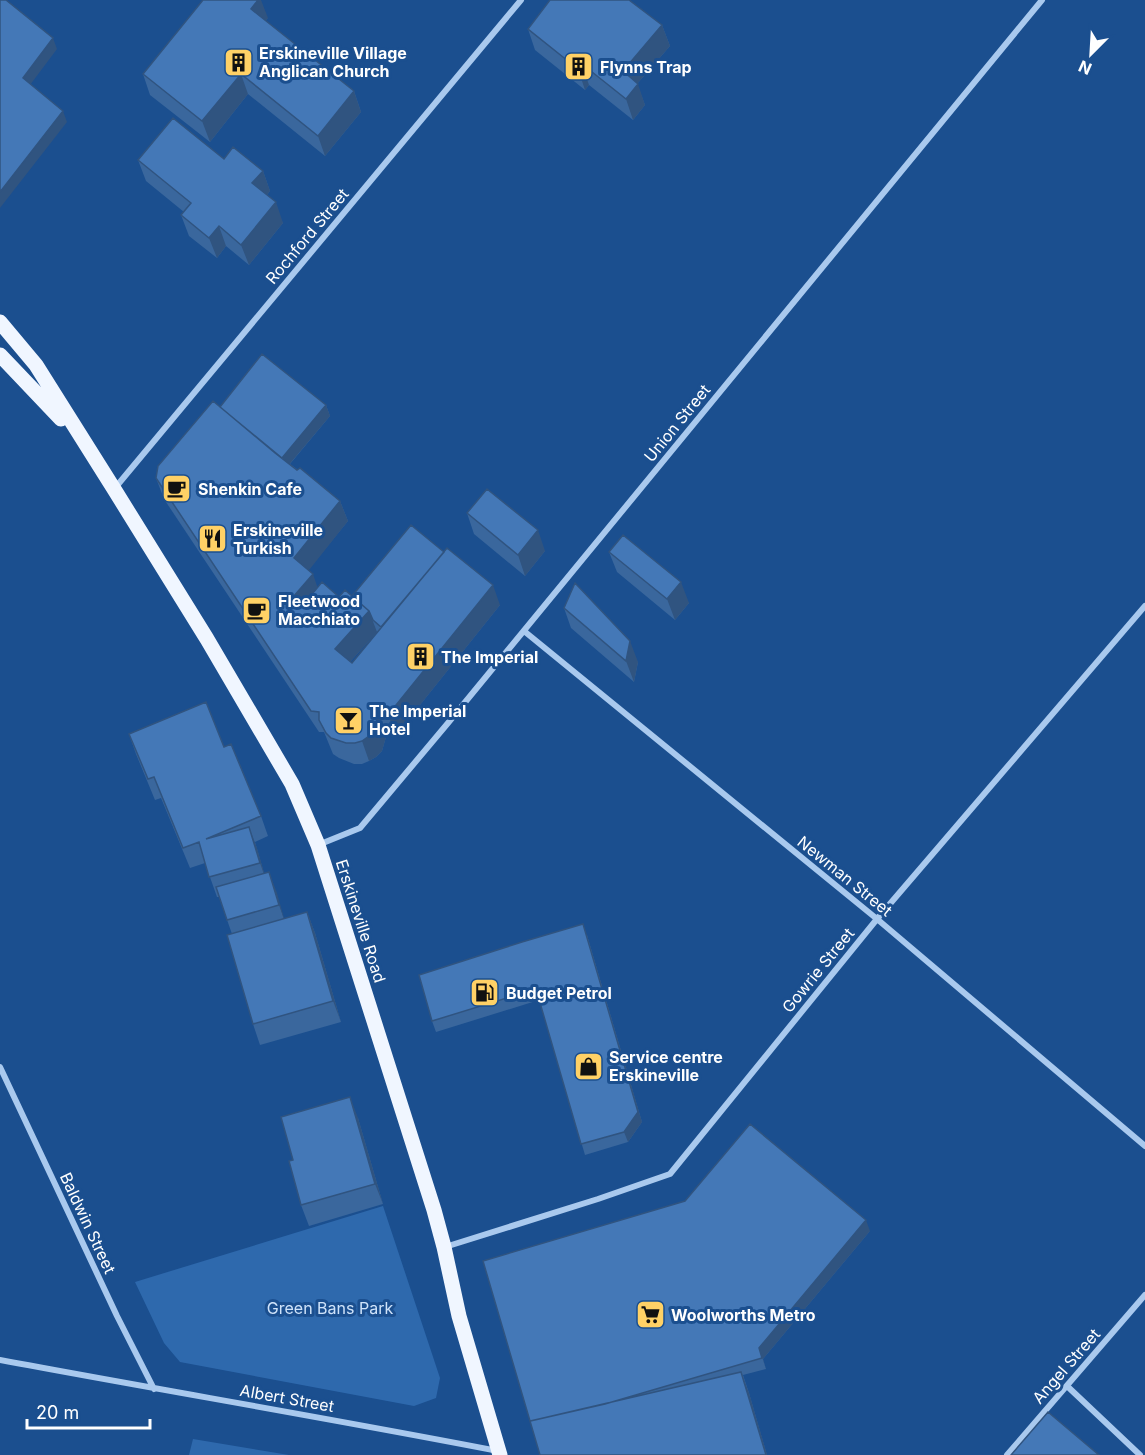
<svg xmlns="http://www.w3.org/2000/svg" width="1145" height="1455" viewBox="0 0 1145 1455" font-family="Inter,sans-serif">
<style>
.green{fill:#2e69ad}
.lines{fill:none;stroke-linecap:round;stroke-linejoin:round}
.street{stroke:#a9c9ee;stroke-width:6}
.primary{stroke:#f0f6ff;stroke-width:15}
.wall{fill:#3a679d;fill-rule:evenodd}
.shaded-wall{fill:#305480}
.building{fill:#4478b7;stroke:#305480;stroke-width:1.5}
.labels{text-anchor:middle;stroke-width:6;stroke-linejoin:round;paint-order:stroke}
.poi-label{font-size:16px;font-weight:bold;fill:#fff;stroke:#1b4f8f;text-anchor:start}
.street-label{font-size:16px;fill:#fff;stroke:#1b4f8f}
.park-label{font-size:16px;fill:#cfe3fa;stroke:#1b4f8f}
</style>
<rect width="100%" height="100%" fill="#1b4f8f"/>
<path class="green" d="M 383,1206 L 440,1378 L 436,1398 L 414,1406 L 180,1362 L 164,1343 L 135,1282 Z
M 193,1439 L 289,1455 L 189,1455 Z"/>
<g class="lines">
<path class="street" d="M 115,488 L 521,0
M 524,631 L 877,919 L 1145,1146
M 318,845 L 360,828 L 448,723 L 1042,0
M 0,1067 L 117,1316 L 154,1389
M 445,1247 L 598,1199 L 670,1174 L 877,919 L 1145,606
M 0,1360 C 166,1391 333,1419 498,1451
M 1067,1386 L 1140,1455
M 1007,1455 L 1145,1295"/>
<path class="primary" d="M 0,322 L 36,365 L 114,489 L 207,639 L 292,784 L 318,845 L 434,1210 L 444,1247 L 459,1316 L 500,1455
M 0,355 L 61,419"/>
</g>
<path class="wall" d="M 268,18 L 265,21 L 354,91 L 361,112 L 325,156 L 248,94 L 210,142 L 150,95 L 143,74 Z
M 662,25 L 670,46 L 637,84 L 645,105 L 633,120 L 589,85 L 585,90 L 535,50 L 528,29 Z
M 138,160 L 263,171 L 270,191 L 267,195 L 283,223 L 249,265 L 226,246 L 217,258 L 189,236 L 181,215 L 184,212 L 146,181 Z
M 326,405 L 330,416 L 290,464 L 340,501 L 348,521 L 308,570 L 317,587 L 339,597 L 352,596 L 500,605 L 396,735 L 386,737 L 382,751 L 376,757 L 369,761 L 362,764 L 354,764 L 339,758 L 333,754 L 324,732 L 319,732 L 164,499 L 156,478 L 220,407 ZM 376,631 L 378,632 L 352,663 L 350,662 L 377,632 Z
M 467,513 L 545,551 L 525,576 L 474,534 Z
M 609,552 L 689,603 L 675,620 L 617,572 Z
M 564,608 L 638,662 L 634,682 L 571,628 Z
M 129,734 L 224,747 L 261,816 L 268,836 L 255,842 L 264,873 L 269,872 L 284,919 L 307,912 L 315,933 L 341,1022 L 260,1045 L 253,1024 L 232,934 L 219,897 L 217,897 L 205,863 L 190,868 L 161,798 L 155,800 L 136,754 Z
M 587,935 L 642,1122 L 628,1142 L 585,1155 L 539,1000 L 436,1032 L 432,1021 Z
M 358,1118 L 383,1204 L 309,1226 L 301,1205 L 293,1160 Z
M 870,1231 L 763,1359 L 766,1369 L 743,1375 L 749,1393 L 767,1455 L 540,1455 L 530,1421 Z"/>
<path class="shaded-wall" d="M 258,0 L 261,0 L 268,18 L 258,30 L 251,9 Z
M 662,25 L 670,46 L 630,92 L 623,71 Z
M 53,38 L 57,49 L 27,89 L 23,78 Z
M 582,64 L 589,85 L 585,90 L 578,69 Z
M 241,74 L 248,94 L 210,142 L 202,121 Z
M 638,84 L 645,105 L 633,120 L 626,99 Z
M 354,91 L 361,112 L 325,156 L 318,136 Z
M 63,111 L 67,122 L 0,208 L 0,192 Z
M 263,171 L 270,191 L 260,204 L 252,183 Z
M 276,202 L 283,223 L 249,265 L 241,245 Z
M 219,226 L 226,246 L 217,258 L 209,238 Z
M 326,405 L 330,416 L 282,473 L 278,463 Z
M 340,501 L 348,521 L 302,579 L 294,558 Z
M 538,530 L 545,551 L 525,576 L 518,555 Z
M 313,574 L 320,595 L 302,617 L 294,596 Z
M 681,582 L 689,603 L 675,620 L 667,599 Z
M 493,585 L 500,605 L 396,735 L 388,715 Z
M 369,611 L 377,632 L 343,670 L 335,649 Z
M 630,641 L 638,662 L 634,682 L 626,661 Z
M 378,716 L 386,737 L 382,751 L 376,757 L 369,761 L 362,741 Z
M 249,827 L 257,848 L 267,883 L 260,863 Z
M 269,872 L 277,893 L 286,925 L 279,905 Z
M 307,912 L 315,933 L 341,1022 L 333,1001 Z
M 583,924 L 642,1122 L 628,1142 L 624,1132 Z
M 350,1097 L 358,1118 L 383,1204 L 375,1184 Z
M 866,1220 L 870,1231 L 763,1359 L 766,1369 L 759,1348 Z
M 741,1372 L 749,1393 L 767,1455 L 766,1455 Z"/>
<path class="building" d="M 0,0 L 6,0 L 53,38 L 23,78 L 63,111 L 0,192 Z
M 203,0 L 258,0 L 251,9 L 354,91 L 318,136 L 241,74 L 202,121 L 143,74 Z
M 550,0 L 629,0 L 662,25 L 623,71 L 638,84 L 626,99 L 582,64 L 578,69 L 528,29 Z
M 173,118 L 224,159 L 233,147 L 263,171 L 252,183 L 276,202 L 241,245 L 219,226 L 209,238 L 181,215 L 191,203 L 138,160 Z
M 262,354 L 326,405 L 282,458 L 220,407 Z
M 213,401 L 275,453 L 297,470 L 300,468 L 340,501 L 294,558 L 313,574 L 294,596 L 304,604 L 322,582 L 339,597 L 345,590 L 369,611 L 335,649 L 352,663 L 447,548 L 493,585 L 388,715 L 378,716 L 374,730 L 369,736 L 362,741 L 355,743 L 346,743 L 331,738 L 326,733 L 319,720 L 319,712 L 311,711 L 156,478 L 158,466 Z
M 487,489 L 538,530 L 518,555 L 467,513 Z
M 411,525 L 444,552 L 381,627 L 373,620 L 369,611 L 352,596 Z
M 623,535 L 681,582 L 667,599 L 609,552 Z
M 575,583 L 630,641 L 626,661 L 564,608 Z
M 206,702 L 224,747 L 231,744 L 261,816 L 206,839 L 249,827 L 260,863 L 209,877 L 199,842 L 183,848 L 154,777 L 148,779 L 129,734 Z
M 269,872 L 279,905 L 227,920 L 216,887 Z
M 307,912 L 333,1001 L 253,1024 L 227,935 Z
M 583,924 L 638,1112 L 624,1132 L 581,1144 L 536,989 L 432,1021 L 419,975 L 522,942 Z
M 350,1097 L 375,1184 L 301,1205 L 289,1161 L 293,1160 L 281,1117 Z
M 750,1124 L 866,1220 L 759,1348 L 762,1358 L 605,1404 L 530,1421 L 483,1261 L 685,1201 Z
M 741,1372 L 766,1455 L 540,1455 L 530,1421 Z
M 1048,1412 L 1099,1455 L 1011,1455 Z"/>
<defs>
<symbol id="building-square" viewBox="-11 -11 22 22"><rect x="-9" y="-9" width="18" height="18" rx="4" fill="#ffd166" stroke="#1b4f8f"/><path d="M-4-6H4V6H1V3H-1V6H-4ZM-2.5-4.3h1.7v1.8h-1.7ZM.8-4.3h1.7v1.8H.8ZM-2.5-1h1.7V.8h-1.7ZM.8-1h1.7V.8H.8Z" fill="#111"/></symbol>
<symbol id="cafe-square" viewBox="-11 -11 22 22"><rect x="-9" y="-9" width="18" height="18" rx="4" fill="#ffd166" stroke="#1b4f8f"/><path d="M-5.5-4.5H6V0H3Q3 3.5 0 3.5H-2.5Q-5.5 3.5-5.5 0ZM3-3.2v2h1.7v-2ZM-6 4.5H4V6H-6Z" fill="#111"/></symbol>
<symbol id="restaurant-square" viewBox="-11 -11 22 22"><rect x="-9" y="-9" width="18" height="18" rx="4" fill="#ffd166" stroke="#1b4f8f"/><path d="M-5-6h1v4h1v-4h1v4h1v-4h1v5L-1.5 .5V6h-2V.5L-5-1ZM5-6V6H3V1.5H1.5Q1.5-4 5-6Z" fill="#111"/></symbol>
<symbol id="bar-square" viewBox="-11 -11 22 22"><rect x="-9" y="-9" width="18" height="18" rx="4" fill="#ffd166" stroke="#1b4f8f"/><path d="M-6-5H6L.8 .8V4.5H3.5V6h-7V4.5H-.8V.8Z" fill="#111"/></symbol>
<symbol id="fuel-square" viewBox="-11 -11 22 22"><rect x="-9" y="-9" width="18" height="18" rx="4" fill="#ffd166" stroke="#1b4f8f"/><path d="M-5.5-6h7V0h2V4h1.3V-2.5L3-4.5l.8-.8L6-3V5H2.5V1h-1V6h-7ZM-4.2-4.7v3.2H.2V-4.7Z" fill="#111"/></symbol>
<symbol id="shop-square" viewBox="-11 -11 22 22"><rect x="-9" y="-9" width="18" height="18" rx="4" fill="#ffd166" stroke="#1b4f8f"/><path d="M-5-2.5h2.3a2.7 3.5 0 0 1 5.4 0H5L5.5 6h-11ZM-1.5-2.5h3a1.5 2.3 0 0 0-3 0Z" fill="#111"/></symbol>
<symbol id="supermarket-square" viewBox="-11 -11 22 22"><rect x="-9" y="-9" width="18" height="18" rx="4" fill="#ffd166" stroke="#1b4f8f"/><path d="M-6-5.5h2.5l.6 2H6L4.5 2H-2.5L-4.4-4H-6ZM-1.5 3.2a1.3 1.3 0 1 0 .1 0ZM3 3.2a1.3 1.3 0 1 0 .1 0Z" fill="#111"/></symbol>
</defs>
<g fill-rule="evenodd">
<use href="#building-square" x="222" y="46" width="33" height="33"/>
<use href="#building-square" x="562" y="50" width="33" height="33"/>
<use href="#cafe-square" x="160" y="472" width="33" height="33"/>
<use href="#restaurant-square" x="196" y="522" width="33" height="33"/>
<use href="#cafe-square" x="240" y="594" width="33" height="33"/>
<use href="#building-square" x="404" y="640" width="33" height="33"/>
<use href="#bar-square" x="332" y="704" width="33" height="33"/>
<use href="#fuel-square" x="468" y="976" width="33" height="33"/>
<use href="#shop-square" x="572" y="1050" width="33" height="33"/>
<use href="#supermarket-square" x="634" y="1298" width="33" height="33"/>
</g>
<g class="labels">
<g class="poi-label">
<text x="259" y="59">Erskineville Village<tspan x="259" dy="18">Anglican Church</tspan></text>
<text x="600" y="73">Flynns Trap</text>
<text x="198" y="495">Shenkin Cafe</text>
<text x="233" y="536">Erskineville<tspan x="233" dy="18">Turkish</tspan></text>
<text x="278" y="607">Fleetwood<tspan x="278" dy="18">Macchiato</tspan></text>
<text x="441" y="663">The Imperial</text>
<text x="369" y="717">The Imperial<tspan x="369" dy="18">Hotel</tspan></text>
<text x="506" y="999">Budget Petrol</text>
<text x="609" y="1063">Service centre<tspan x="609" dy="18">Erskineville</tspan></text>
<text x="671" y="1321">Woolworths Metro</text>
</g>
<g class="street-label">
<text transform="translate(307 236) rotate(-50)" y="6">Rochford Street</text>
<text transform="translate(677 423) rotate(-51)" y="6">Union Street</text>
<text transform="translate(845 876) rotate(39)" y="6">Newman Street</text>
<text transform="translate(361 921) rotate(72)" y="6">Erskineville Road</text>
<text transform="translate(818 970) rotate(-51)" y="6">Gowrie Street</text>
<text transform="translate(88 1223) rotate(65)" y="6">Baldwin Street</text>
<text transform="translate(1066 1366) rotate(-49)" y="6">Angel Street</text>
<text transform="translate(287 1398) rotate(10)" y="6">Albert Street</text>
</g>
<g class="park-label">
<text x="330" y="1314">Green Bans Park</text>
</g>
</g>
<g transform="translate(1091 54) rotate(204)" stroke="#1b4f8f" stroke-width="4.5" paint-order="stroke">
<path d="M0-4.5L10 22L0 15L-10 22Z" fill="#ffffff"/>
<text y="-9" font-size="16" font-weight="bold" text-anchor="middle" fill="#ffffff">N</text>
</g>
<path d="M27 1419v9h123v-9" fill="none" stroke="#ffffff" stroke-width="3"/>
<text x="36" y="1419" font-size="18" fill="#ffffff" stroke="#1b4f8f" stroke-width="4.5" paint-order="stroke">20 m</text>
</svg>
